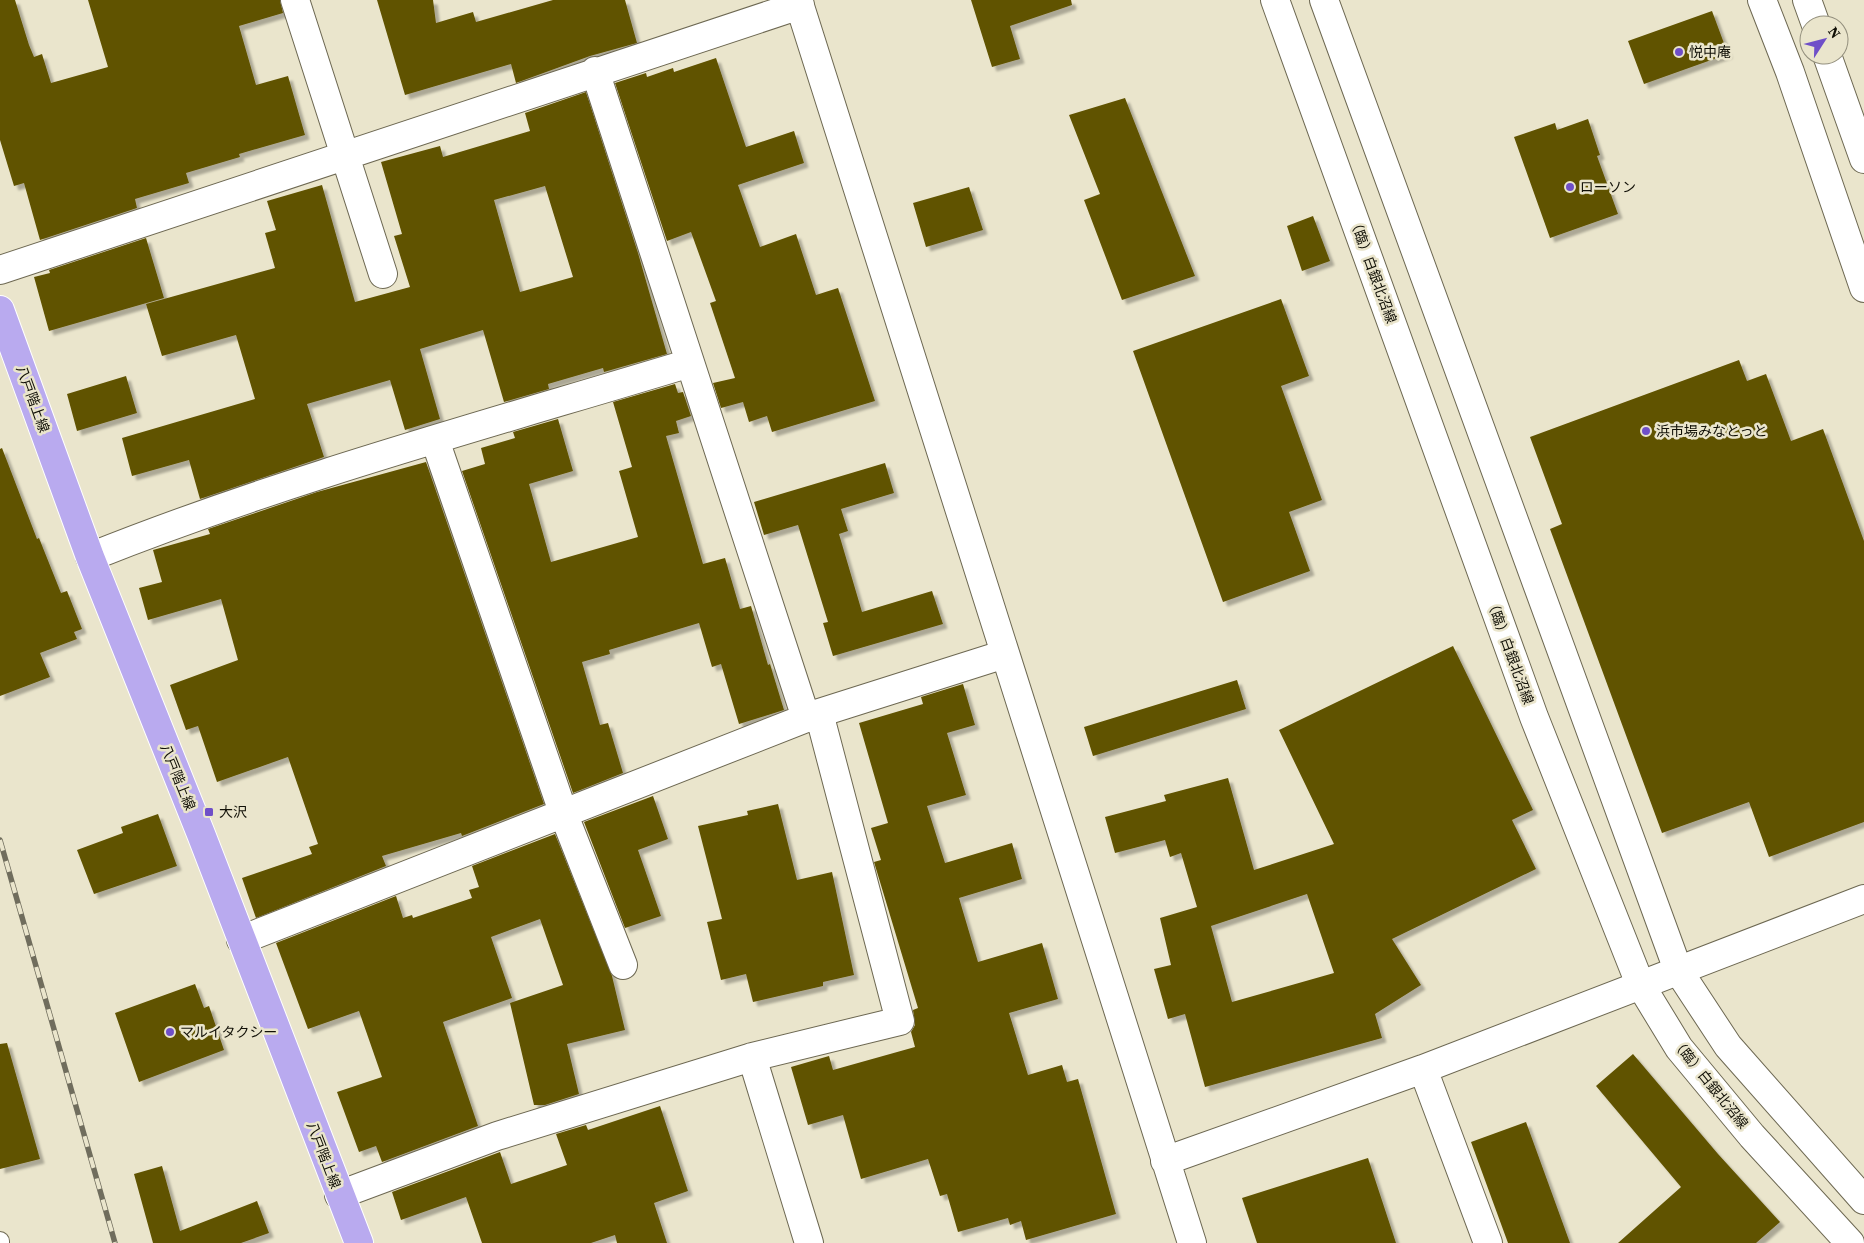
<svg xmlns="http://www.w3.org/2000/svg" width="1864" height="1243" viewBox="0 0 1864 1243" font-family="'Source Serif 4','Noto Sans JP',serif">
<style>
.building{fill:#605200;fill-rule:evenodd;filter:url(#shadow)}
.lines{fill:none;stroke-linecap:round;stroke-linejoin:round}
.lane-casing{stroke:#6d6852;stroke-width:20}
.street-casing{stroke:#6d6852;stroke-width:30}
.secondary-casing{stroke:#6d6852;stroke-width:30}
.primary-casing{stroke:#fff;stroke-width:30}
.lane{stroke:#fff;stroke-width:18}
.street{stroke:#fff;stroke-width:28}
.secondary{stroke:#fff;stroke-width:28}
.primary{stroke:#b9aaef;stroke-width:28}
.rail-casing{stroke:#706d5d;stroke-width:5.5}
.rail{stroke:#eae5cc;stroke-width:4;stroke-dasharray:11;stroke-linecap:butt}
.poi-dot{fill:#6f4fc8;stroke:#eae5cc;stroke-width:2}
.labels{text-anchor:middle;stroke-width:5;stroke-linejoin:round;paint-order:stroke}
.poi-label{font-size:14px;fill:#100f06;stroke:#eae5cc;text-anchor:start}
.street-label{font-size:14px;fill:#100f06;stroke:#eae5cc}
</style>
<defs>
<filter id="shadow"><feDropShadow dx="4.5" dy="4.5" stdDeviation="1" flood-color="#0004"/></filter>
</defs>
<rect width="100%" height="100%" fill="#eae5cc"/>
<path class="building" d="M 0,0 L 15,0 L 29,45 L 34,57 L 42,54 L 51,83 L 108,67 L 88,0 L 280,0 L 283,13 L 239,26 L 256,85 L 288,76 L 305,135 L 239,154 L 240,157 L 186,173 L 189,183 L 135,199 L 137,208 L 40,240 L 24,183 L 14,186 L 0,140 Z
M 377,0 L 433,0 L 436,23 L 473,12 L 476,22 L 553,0 L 625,0 L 637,43 L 590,56 L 516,83 L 511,64 L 405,95 Z
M 971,0 L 1071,0 L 1072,5 L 1010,26 L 1020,59 L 992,67 Z
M 1712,11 L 1728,54 L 1644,84 L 1628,41 Z
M 716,58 L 746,147 L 794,131 L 804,163 L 738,185 L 760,247 L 796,234 L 816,295 L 838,288 L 875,401 L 772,432 L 767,416 L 749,422 L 743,402 L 721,408 L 713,383 L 735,378 L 710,303 L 716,301 L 691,232 L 667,241 L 615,83 L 646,73 L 647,77 L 673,68 L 674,72 Z
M 586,92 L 638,253 L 667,354 L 604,372 L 603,368 L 548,384 L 549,389 L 504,402 L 483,330 L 420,349 L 440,419 L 405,430 L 390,380 L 307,404 L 324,457 L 200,499 L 189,460 L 132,476 L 122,438 L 255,399 L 236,335 L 162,356 L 146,304 L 275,268 L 265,233 L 276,230 L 267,201 L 322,185 L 355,302 L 410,287 L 394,236 L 402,234 L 381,162 L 440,146 L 443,157 L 530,131 L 525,113 ZM 545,186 L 573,277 L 520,292 L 494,200 Z
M 1125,98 L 1195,276 L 1122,300 L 1084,200 L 1100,194 L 1069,115 Z
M 1588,119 L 1600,155 L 1597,156 L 1618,214 L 1550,238 L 1514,137 L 1555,123 L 1557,130 Z
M 969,187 L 983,230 L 926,247 L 913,203 Z
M 1313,216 L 1330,261 L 1302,271 L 1287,226 Z
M 146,238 L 164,298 L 49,331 L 34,277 L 50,273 L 49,270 Z
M 1281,299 L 1309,376 L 1281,386 L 1322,500 L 1289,512 L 1310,571 L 1223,602 L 1133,351 Z
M 1739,360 L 1747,381 L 1766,374 L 1791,441 L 1823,429 L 1864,541 L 1864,822 L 1769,857 L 1749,802 L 1662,833 L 1550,529 L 1562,524 L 1530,437 Z
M 126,376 L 137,413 L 77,431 L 67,394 Z
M 675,384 L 678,393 L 683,392 L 691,416 L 676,421 L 679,433 L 666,436 L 703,564 L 725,558 L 740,609 L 751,606 L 768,665 L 770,664 L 784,710 L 739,724 L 721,664 L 712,667 L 699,623 L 609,650 L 610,654 L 582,662 L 600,725 L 608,723 L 623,773 L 573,793 L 462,471 L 485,464 L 481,448 L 515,438 L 513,432 L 558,419 L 573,471 L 529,484 L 551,562 L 638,537 L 619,471 L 632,467 L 613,402 Z
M 2,448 L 37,539 L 39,538 L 61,593 L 67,591 L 82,629 L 74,632 L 77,639 L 40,653 L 50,677 L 0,696 L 0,449 Z
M 426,462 L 544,804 L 462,836 L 461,833 L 382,856 L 386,866 L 256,918 L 242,878 L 312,854 L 309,847 L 318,844 L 288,757 L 217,782 L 198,726 L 186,730 L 170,685 L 238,660 L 221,599 L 148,620 L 139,588 L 162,582 L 153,550 L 210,534 L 208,529 L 317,492 Z
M 885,463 L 894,493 L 841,509 L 848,531 L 839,534 L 862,612 L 932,591 L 943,624 L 833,656 L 823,623 L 828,622 L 798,525 L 764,535 L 754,502 Z
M 1453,646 L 1533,810 L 1512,820 L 1536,869 L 1392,939 L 1421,985 L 1375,1014 L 1382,1038 L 1205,1087 L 1185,1014 L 1168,1019 L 1154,969 L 1171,965 L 1160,918 L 1197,907 L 1181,853 L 1170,857 L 1165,840 L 1115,853 L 1105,817 L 1166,801 L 1164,795 L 1228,778 L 1254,870 L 1334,844 L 1279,730 ZM 1307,894 L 1334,973 L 1232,1002 L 1211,926 Z
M 1237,680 L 1246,709 L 1093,756 L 1084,727 Z
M 963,684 L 975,725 L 947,733 L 966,795 L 927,806 L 945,863 L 1012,843 L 1022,879 L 959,898 L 978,962 L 1042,943 L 1058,999 L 1009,1013 L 1028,1075 L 1062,1065 L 1067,1082 L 1078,1079 L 1116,1214 L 1026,1240 L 1021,1221 L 1010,1225 L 1008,1218 L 958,1232 L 947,1194 L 940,1196 L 928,1159 L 861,1179 L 843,1115 L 808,1125 L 791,1067 L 829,1056 L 833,1070 L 915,1047 L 911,1032 L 915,1025 L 913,1010 L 918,1008 L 874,862 L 881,860 L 871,828 L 888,823 L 859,723 L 923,704 L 921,697 Z
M 653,796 L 668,839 L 638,850 L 661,916 L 625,928 L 584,822 Z
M 778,804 L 797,880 L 832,872 L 854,975 L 823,982 L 823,986 L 753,1002 L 746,974 L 721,980 L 707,922 L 722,919 L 698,826 L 748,815 L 747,811 Z
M 158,814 L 177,866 L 94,894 L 77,850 L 123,833 L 121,827 Z
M 555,834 L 612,976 L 625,1030 L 567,1044 L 579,1094 L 545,1105 L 534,1105 L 510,1003 L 563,985 L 540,919 L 491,937 L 512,998 L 443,1022 L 478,1126 L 382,1162 L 376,1146 L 359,1152 L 337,1092 L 382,1077 L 359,1011 L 308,1029 L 276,943 L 396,896 L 403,918 L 412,915 L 413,918 L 472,898 L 469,890 L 479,887 L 472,866 Z
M 195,984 L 204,1008 L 209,1006 L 224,1050 L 139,1082 L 115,1013 Z
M 7,1043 L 40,1159 L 0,1169 L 0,1044 Z
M 1633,1054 L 1718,1154 L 1780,1222 L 1756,1243 L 1618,1243 L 1681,1187 L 1596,1086 Z
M 660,1106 L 688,1191 L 654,1203 L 667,1243 L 617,1243 L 615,1235 L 591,1243 L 482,1243 L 466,1197 L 401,1220 L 392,1192 L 500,1152 L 511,1184 L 567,1165 L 556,1134 L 586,1125 L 588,1130 Z
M 1526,1122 L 1570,1243 L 1508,1243 L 1471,1142 Z
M 1368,1158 L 1396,1243 L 1257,1243 L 1242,1198 Z
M 162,1166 L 180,1231 L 257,1201 L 269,1233 L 241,1243 L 153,1243 L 134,1174 Z"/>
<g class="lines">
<defs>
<path id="lane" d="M 0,1241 L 0,1243"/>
<path id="street" d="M 295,0 L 383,274
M 798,0 L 1192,1243
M 595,71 L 806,718
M 0,270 L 800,5
M 435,440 L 564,815 L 623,965
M 90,557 C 285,479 489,424 690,363
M 241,940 L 819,713 L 1005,654
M 752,1057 L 809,1243
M 1423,1069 L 1488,1243
M 1165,1161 L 1423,1069 L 1864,899
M 339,1195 L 497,1136 L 752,1057 L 900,1021 L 819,713"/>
<path id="secondary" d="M 1275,0 L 1534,717 L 1640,984 L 1679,1048 L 1752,1136 L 1850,1243
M 1324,0 L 1678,970 L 1728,1046 L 1864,1200
M 1762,0 L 1790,72 L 1864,288
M 1807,0 L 1816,25
M 1827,55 L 1864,159"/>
<path id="primary" d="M 0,310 L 90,557 L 201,834 L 359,1243"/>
</defs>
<use href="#lane" class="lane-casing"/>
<use href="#street" class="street-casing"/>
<use href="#secondary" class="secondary-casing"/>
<use href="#primary" class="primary-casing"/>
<use href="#lane" class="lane"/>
<use href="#street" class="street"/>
<use href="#secondary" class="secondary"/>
<use href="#primary" class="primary"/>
<defs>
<path id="rail" d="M 0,840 L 115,1243"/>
</defs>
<use href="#rail" class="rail-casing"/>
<use href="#rail" class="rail"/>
</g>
<g class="poi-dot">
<circle cx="1679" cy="52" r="5"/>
<circle cx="1570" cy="187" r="5"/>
<circle cx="1646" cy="431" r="5"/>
<rect x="204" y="807" width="10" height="10" rx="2.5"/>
<circle cx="170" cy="1032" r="5"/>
</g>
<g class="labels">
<g class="poi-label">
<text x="1689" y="57">悦中庵</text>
<text x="1580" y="192">ローソン</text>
<text x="1656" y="436">浜市場みなとっと</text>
<text x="219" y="817">大沢</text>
<text x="180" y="1037">マルイタクシー</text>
</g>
<g class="street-label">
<text transform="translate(1373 270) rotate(70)" y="5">（臨）白銀北沼線</text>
<text transform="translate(33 399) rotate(70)" y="5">八戸階上線</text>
<text transform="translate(1510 651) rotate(70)" y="5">（臨）白銀北沼線</text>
<text transform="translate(178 777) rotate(68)" y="5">八戸階上線</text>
<text transform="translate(1710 1083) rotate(51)" y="5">（臨）白銀北沼線</text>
<text transform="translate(324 1155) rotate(69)" y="5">八戸階上線</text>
</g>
</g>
<g transform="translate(1824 40) rotate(54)"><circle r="24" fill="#eae5cc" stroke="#938f7d"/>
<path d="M0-4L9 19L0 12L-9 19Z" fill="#6f4fc8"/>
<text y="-8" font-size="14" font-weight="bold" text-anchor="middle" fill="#100f06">N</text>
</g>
</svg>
